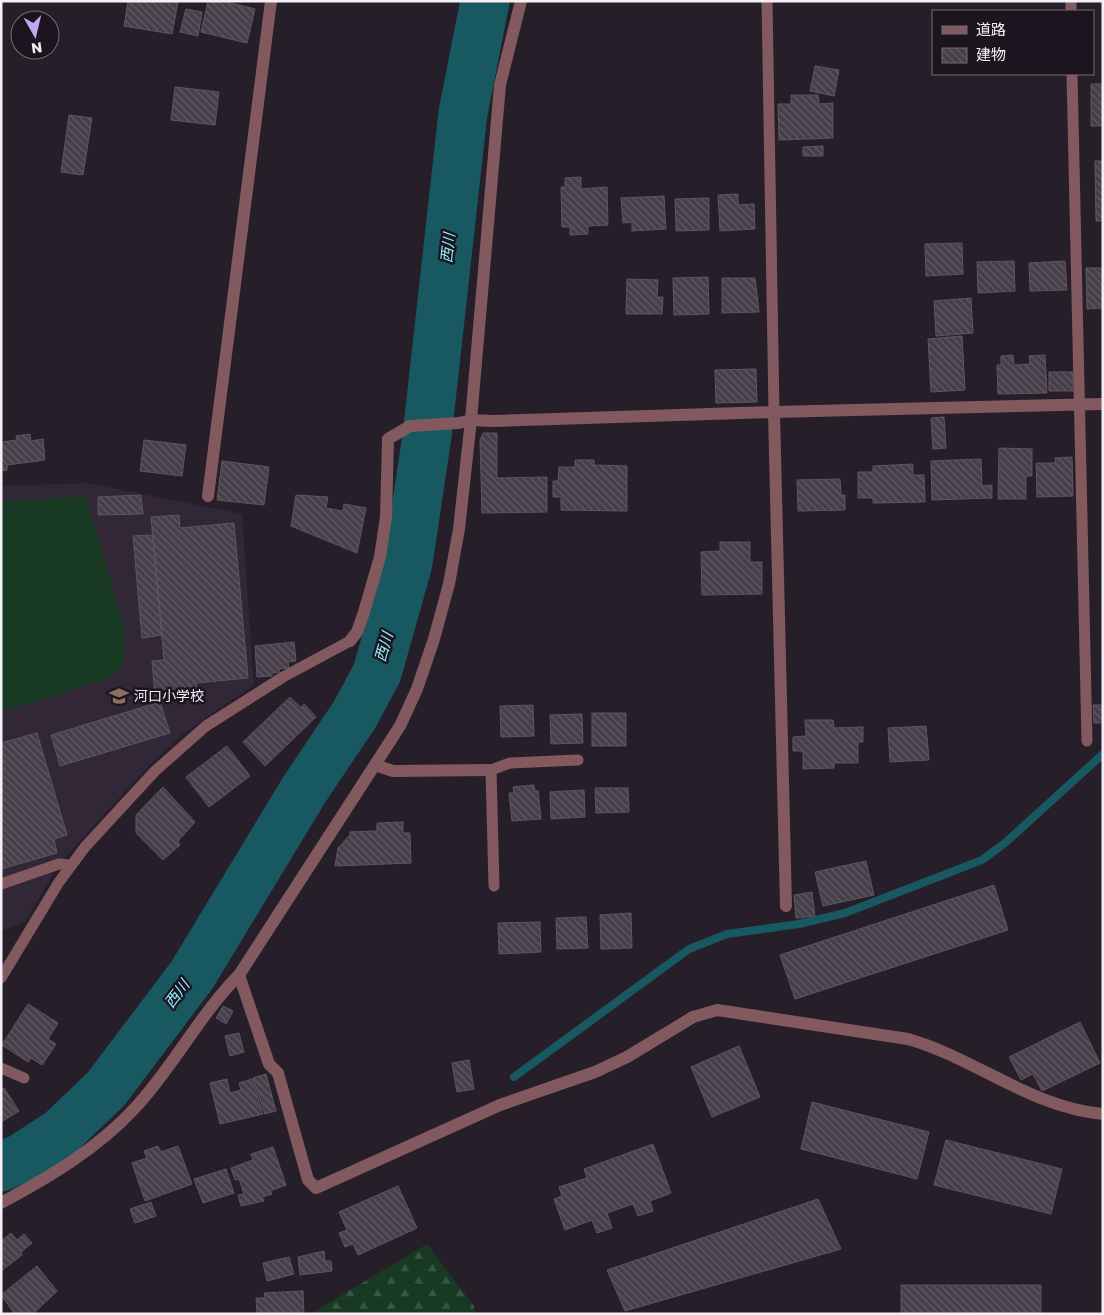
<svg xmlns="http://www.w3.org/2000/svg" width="1104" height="1315" viewBox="0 0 1104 1315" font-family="Poppins,'Noto Sans JP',sans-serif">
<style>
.built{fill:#322736}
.forest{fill:url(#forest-firs)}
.garden{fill:#183922}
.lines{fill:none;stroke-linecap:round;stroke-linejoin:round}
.stream{stroke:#185961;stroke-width:8}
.river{stroke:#185961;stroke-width:49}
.building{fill:url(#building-back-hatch);stroke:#5e5561}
.lane{stroke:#835960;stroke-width:11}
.street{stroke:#835960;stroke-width:12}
.labels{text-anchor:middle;stroke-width:5;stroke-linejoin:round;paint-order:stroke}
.poi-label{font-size:14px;fill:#f5f0f7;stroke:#1c151f;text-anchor:start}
.water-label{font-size:15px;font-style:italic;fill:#8ff2ff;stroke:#1c151f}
</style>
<defs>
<pattern id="forest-firs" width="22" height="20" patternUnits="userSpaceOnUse" patternTransform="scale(1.25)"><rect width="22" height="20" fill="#183922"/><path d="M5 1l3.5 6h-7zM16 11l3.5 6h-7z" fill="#3a5643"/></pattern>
<pattern id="building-back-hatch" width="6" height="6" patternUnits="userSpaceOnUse" patternTransform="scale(1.25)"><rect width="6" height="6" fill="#463e49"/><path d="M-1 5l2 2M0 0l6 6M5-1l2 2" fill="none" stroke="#615a64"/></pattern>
</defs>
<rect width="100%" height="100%" fill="#261e29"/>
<path class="built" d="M 87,483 L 242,514 L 254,685 L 184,733 L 144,771 L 59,864 L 25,922 L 1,931 L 1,486 Z"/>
<path class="forest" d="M 427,1244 L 474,1306 L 475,1314 L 310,1314 Z"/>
<path class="garden" d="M 86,496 L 125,629 L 123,666 L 107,679 L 1,712 L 1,502 Z"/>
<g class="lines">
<path class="stream" d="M 514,1077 L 689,949 L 727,934 L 799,924 L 845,913 L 982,860 L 1005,843 L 1103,754"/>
<path class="river" d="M 1,1167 L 21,1158 L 61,1132 L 106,1089 L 192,975 L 304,790 L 355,714 L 377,673 L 408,563 L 427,436 L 463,113 L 485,1"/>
</g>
<path class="building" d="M 128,1 L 178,2 L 172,34 L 124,26 Z
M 208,1 L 223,1 L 255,9 L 247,43 L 201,32 Z
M 186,9 L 202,12 L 198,36 L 180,32 Z
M 815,66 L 839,70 L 834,96 L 810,91 Z
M 1091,84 L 1103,84 L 1103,126 L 1091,126 Z
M 175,87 L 219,92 L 215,125 L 171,120 Z
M 791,95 L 818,95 L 819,104 L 833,103 L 833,138 L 779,140 L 778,104 L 791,104 Z
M 69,115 L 92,118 L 83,175 L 61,172 Z
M 823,146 L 823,156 L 803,156 L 803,147 Z
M 1095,161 L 1103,161 L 1103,221 L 1096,221 Z
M 581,177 L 581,189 L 607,187 L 608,225 L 588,226 L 588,234 L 570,235 L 570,227 L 562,227 L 561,187 L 565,187 L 565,178 Z
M 738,194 L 738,205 L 754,204 L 755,229 L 720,231 L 718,195 Z
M 664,196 L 666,229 L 632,231 L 632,222 L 623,223 L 621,198 Z
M 709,198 L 709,230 L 676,231 L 675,199 Z
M 962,243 L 963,274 L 926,276 L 925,244 Z
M 1014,261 L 1015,291 L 978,293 L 977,262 Z
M 1065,261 L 1067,290 L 1030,291 L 1029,263 Z
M 1086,268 L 1103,268 L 1103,308 L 1087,309 Z
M 708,277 L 709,314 L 674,315 L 673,278 Z
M 722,278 L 755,278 L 759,312 L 722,313 Z
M 627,279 L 658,280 L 657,297 L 663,297 L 662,314 L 626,314 Z
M 971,298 L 973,333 L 936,336 L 934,301 Z
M 962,336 L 965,390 L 931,392 L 928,339 Z
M 1013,355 L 1014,365 L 1030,364 L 1029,356 L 1045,355 L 1047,393 L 998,394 L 997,365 L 1001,365 L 1001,356 Z
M 756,369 L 757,402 L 716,403 L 715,370 Z
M 1049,372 L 1073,372 L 1073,391 L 1049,391 Z
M 944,417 L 946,448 L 933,449 L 931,418 Z
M 483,433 L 497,433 L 497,478 L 547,477 L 547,512 L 482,513 L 480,440 Z
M 30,434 L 31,441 L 43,439 L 45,460 L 7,465 L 7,470 L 1,471 L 1,442 L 17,440 L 16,436 Z
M 144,440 L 186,445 L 182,476 L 140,471 Z
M 999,448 L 1032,449 L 1032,476 L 1026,476 L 1026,499 L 998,499 Z
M 1072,457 L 1073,496 L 1037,497 L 1036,463 L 1055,463 L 1055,458 Z
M 981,459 L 982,486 L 992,485 L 992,498 L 932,500 L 931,461 Z
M 575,460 L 594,460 L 594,465 L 627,466 L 627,511 L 561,510 L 561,497 L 553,497 L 553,481 L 558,481 L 559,467 L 575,467 Z
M 222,461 L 269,467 L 264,505 L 217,500 Z
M 913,464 L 913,475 L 924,475 L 925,502 L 873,503 L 873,498 L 858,498 L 858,472 L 873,472 L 873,466 Z
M 840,479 L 841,495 L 845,495 L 845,510 L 798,511 L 797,480 Z
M 141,495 L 143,514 L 98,515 L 98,497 Z
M 296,495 L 328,497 L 326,508 L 343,511 L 344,504 L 366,508 L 357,553 L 291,526 Z
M 179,515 L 180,528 L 234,523 L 248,678 L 196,683 L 197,693 L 155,696 L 152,661 L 164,660 L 151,517 Z
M 153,535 L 162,635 L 142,638 L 133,536 Z
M 720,542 L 750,542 L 750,562 L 762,562 L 762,594 L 702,595 L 701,552 L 720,551 Z
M 294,642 L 296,661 L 288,662 L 289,668 L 279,669 L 279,672 L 272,673 L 272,676 L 257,677 L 255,646 Z
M 290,697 L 301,708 L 304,704 L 316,717 L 265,766 L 243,742 Z
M 160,702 L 170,733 L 60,766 L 51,735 Z
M 533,705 L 534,736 L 501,737 L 500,706 Z
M 1093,705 L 1103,705 L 1103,723 L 1094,723 Z
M 592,713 L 626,713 L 626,746 L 592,746 Z
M 582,714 L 583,743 L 551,744 L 550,715 Z
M 805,720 L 833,720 L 834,728 L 863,727 L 863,742 L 858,742 L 858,763 L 834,763 L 834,768 L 803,769 L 803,751 L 793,751 L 793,737 L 806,736 Z
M 926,726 L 929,760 L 890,762 L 888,728 Z
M 37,733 L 67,835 L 54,839 L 57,853 L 1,869 L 1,743 Z
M 227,746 L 250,776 L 209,807 L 186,777 Z
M 534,785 L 535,791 L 538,791 L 541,819 L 512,821 L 509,793 L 514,793 L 513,787 Z
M 163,787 L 195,822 L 178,841 L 180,845 L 163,860 L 136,833 L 136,815 Z
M 595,788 L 628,788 L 629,812 L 596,813 Z
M 584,790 L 585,817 L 551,819 L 550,792 Z
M 403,822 L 403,833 L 410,833 L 411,863 L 335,866 L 338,848 L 350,835 L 350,832 L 377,831 L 377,823 Z
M 866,861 L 874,895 L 823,906 L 815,872 Z
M 994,885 L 1008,930 L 795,999 L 780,955 Z
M 812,892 L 815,916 L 796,918 L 794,895 Z
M 631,913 L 632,948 L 601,949 L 600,915 Z
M 586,917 L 588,948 L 557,949 L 556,918 Z
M 540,922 L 541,952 L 499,954 L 498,923 Z
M 28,1004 L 58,1023 L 48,1039 L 56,1044 L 42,1065 L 31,1058 L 28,1062 L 2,1045 Z
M 223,1006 L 233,1011 L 226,1024 L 216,1018 Z
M 1080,1022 L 1100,1063 L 1042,1091 L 1033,1074 L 1021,1080 L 1009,1057 Z
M 239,1033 L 244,1052 L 230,1056 L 225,1036 Z
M 739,1046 L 760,1097 L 712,1117 L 691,1067 Z
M 469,1060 L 474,1089 L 457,1092 L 452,1063 Z
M 266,1074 L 276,1111 L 265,1114 L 253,1078 Z
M 227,1079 L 230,1093 L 241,1090 L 239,1083 L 252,1079 L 263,1114 L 220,1124 L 210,1083 Z
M 4,1088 L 19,1111 L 1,1122 L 1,1090 Z
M 812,1102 L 929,1132 L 917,1179 L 801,1149 Z
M 946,1140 L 1062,1169 L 1051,1214 L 934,1185 Z
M 653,1144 L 671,1193 L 650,1201 L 653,1211 L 638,1216 L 633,1204 L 607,1213 L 612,1228 L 597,1233 L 592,1220 L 565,1230 L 554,1199 L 562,1196 L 559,1187 L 587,1178 L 584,1169 Z
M 158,1146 L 161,1152 L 178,1146 L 192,1184 L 145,1201 L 132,1163 L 147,1158 L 144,1151 Z
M 273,1147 L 286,1185 L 270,1191 L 272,1194 L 262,1197 L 264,1201 L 241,1206 L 238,1195 L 244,1194 L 239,1179 L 235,1180 L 231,1168 L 253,1160 L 251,1154 Z
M 226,1169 L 234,1193 L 203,1203 L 194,1179 Z
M 398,1186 L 417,1228 L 358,1255 L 353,1244 L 345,1247 L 339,1233 L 347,1230 L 339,1212 Z
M 818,1199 L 841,1249 L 625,1311 L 607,1270 Z
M 151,1202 L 156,1216 L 135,1223 L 130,1209 Z
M 11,1233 L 17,1240 L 24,1234 L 32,1243 L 21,1252 L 22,1255 L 1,1271 L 1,1241 Z
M 324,1251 L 325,1261 L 331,1261 L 332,1271 L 300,1275 L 298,1257 Z
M 289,1257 L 294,1274 L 267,1281 L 263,1263 Z
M 37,1266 L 57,1291 L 33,1314 L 15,1314 L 1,1295 Z
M 901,1285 L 1041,1285 L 1041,1314 L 901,1314 Z
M 303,1291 L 304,1314 L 257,1314 L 256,1298 L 265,1298 L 264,1293 Z"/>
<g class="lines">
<path class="lane" d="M 767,1 L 774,412
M 1071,1 L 1071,11
M 1072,74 L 1087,741
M 1,884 L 59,864 L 71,865
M 494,886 L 491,770 L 510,763 L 578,760
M 1,978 L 59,882 L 85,847 L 155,771 L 206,726 L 283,677 L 350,641
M 1,1068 L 24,1078"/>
<path class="street" d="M 774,412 L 786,906
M 208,496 L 271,1
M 350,641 L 357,632 L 364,612 L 380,557 L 386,517 L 388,439 L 410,426 L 459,423 L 471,420 L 494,421 L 774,412 L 1103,404
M 375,765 L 393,771 L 491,770
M 239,975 L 269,1064 L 278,1073 L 308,1180 L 316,1188 L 500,1105 L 595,1072 L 627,1057 L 693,1017 L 717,1010 L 908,1039 C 975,1058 1032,1108 1103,1114
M 1,1203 C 49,1177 97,1149 134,1109 C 173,1068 199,1015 239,975 L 400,726 L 417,689 L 434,639 L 449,584 L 459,529 L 471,420 L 500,85 L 521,1"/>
</g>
<defs>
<symbol id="school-bare" viewBox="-9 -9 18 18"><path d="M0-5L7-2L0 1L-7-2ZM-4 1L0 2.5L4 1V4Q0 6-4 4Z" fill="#8d6e63" stroke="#1c151f" stroke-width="2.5" paint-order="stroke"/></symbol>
</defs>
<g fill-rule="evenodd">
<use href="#school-bare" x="105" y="682" width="28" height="28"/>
</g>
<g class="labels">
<g class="poi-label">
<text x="134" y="701">河口小学校</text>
</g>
<g class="water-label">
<text transform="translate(448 248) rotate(-84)" y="5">西川</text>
<text transform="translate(384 647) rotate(-74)" y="5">西川</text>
<text transform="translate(177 994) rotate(-53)" y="5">西川</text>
</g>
</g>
<rect width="1104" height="1315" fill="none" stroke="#f5f0f7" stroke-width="5"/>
<rect x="932" y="10" width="162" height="65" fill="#1c151f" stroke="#736d75"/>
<rect x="942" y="26" width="25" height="8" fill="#835960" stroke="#736d75"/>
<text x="976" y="35" font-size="15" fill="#f5f0f7">道路</text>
<rect x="942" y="48" width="25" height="15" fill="url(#building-back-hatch)" stroke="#736d75"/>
<text x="976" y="60" font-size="15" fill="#f5f0f7">建物</text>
<g transform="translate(35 35) rotate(172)"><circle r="24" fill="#1c151f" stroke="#736d75"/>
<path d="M0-4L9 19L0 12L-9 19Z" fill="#c1a8f3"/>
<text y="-8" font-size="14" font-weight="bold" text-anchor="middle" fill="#f5f0f7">N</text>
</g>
</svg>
